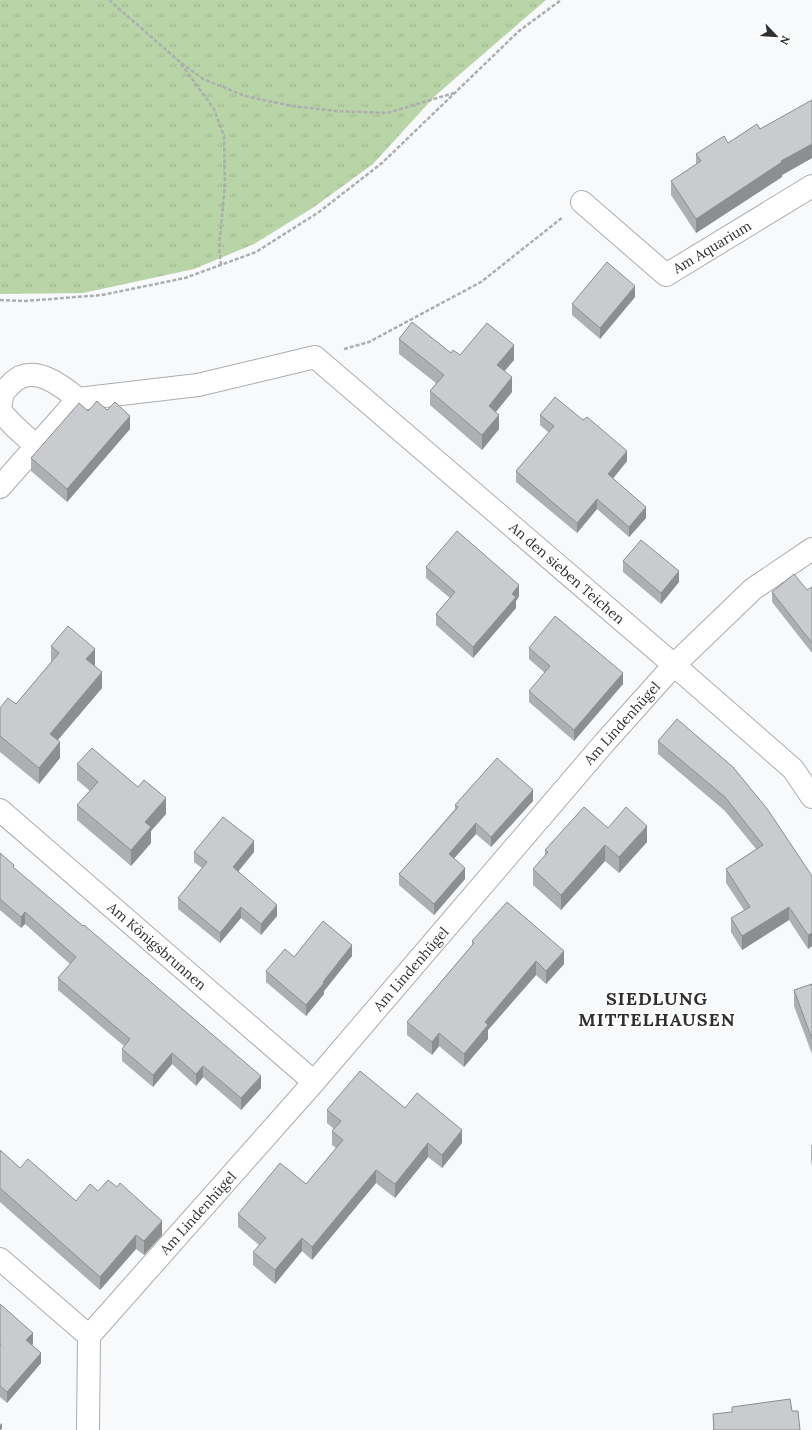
<svg xmlns="http://www.w3.org/2000/svg" width="812" height="1430" viewBox="0 0 812 1430" font-family="Lora,serif">
<style>
.grass{fill:url(#grass-tufts)}
.lines{fill:none;stroke-linecap:round;stroke-linejoin:round}
.minor-casing{stroke:#aaacae;stroke-width:24}
.path{stroke:#acaeaf;stroke-width:2.5;stroke-dasharray:4 2;stroke-linecap:butt}
.minor{stroke:#fff;stroke-width:22}
.wall{fill:#adafb1}
.shaded-wall{fill:#8d8e90}
.building{fill:#c9cbce;stroke:#8d8e90}
.labels{text-anchor:middle;stroke-width:3;stroke-linejoin:round;paint-order:stroke}
.street-label{font-size:14px;fill:#2e2f30;stroke:#fff}
.district-label{font-size:18px;font-weight:bold;letter-spacing:1px;fill:#2e2f30;stroke:#fff}
</style>
<defs>
<pattern id="grass-tufts" width="24" height="20" patternUnits="userSpaceOnUse"><rect width="24" height="20" fill="#b9d4a7"/><path d="M3 7l-1-3M5 7V3M7 7l1-3M15 17l-1-3M17 17v-4M19 17l1-3" fill="none" stroke="#9fb690"/></pattern>
</defs>
<rect width="100%" height="100%" fill="#f7f9fb"/>
<path class="grass" d="M 0,0 L 546,0 L 436,95 L 373,164 L 314,207 L 254,244 L 194,269 L 83,293 L 0,294 Z"/>
<g class="lines">
<defs>
<path id="minor" d="M 582,202 L 666,275 L 812,186
M 36,446 L 14,426 L 0,411 C 1,405 1,397 4,392 C 5,389 10,386 12,383 C 33,363 61,385 78,399 L 198,385 L 315,357 L 674,665 L 793,769 L 812,797
M 0,487 L 78,399
M 0,810 L 314,1082
M 0,1259 L 89,1336
M 88,1430 L 89,1336 L 314,1082 L 605,742 L 674,665 L 753,589 L 812,549"/>
</defs>
<use href="#minor" class="minor-casing"/>
<path class="path" d="M 109,0 L 180,62 L 203,79 L 245,96 L 292,106 L 335,111 L 387,113 L 454,93
M 181,64 L 214,109 L 224,136 L 225,186 L 219,247 L 221,265
M 0,300 L 25,301 L 102,295 L 185,278 L 256,252 L 319,212 L 382,163 L 519,31 L 561,0
M 344,349 L 369,342 L 481,282 L 563,217"/>
<use href="#minor" class="minor"/>
</g>
<path class="wall" d="M 812,100 L 812,158 L 782,175 L 782,177 L 696,233 L 671,195 L 671,181 L 696,164 L 696,154 L 728,143 L 760,129 Z
M 635,297 L 600,339 L 572,315 L 572,304 Z
M 399,339 L 460,355 L 514,360 L 505,371 L 512,392 L 496,412 L 499,429 L 482,450 L 430,405 L 430,391 L 436,383 L 399,354 Z
M 107,410 L 130,429 L 67,502 L 31,471 L 31,458 L 88,411 Z
M 540,415 L 627,461 L 613,479 L 646,518 L 629,537 L 597,509 L 577,533 L 516,482 L 516,471 L 549,433 L 540,425 Z
M 623,561 L 679,582 L 661,604 L 623,572 Z
M 426,567 L 519,596 L 516,601 L 516,608 L 473,658 L 436,625 L 436,614 L 450,598 L 426,578 Z
M 812,587 L 812,653 L 772,602 L 772,592 L 807,590 Z
M 51,646 L 95,665 L 94,666 L 102,688 L 58,740 L 60,758 L 39,784 L 0,752 L 0,708 L 16,704 L 51,662 Z
M 529,648 L 623,684 L 574,741 L 529,702 L 529,691 L 545,673 L 529,659 Z
M 677,719 L 812,876 L 812,946 L 808,949 L 789,920 L 742,950 L 731,932 L 731,918 L 744,910 L 726,883 L 726,869 L 756,849 L 725,811 L 658,754 L 658,741 Z
M 77,764 L 166,814 L 151,831 L 151,843 L 131,866 L 77,820 L 77,805 L 90,791 L 77,780 Z
M 533,801 L 491,847 L 476,834 L 454,858 L 465,879 L 434,915 L 399,885 L 399,874 L 455,809 L 455,805 Z
M 608,828 L 647,842 L 619,873 L 605,861 L 561,910 L 533,885 L 533,869 L 545,856 L 545,850 Z
M 194,852 L 254,852 L 238,871 L 277,916 L 261,935 L 241,918 L 220,943 L 178,909 L 178,898 L 202,868 L 194,862 Z
M 0,853 L 14,868 L 261,1088 L 241,1110 L 203,1077 L 196,1086 L 172,1064 L 153,1087 L 122,1061 L 122,1049 L 124,1046 L 58,990 L 58,978 L 70,964 L 25,924 L 21,928 L 0,910 Z
M 472,941 L 564,964 L 546,984 L 536,975 L 488,1030 L 488,1039 L 464,1067 L 439,1046 L 432,1055 L 407,1035 L 407,1022 L 472,945 Z
M 352,956 L 324,991 L 324,994 L 306,1016 L 266,982 L 266,971 L 294,957 Z
M 812,984 L 812,1054 L 794,1006 L 794,990 Z
M 405,1108 L 462,1143 L 442,1168 L 428,1157 L 395,1198 L 376,1183 L 312,1260 L 302,1251 L 275,1284 L 253,1265 L 253,1252 L 259,1245 L 238,1227 L 238,1214 L 306,1184 L 336,1148 L 332,1145 L 332,1131 L 334,1129 L 327,1123 L 327,1110 Z
M 811,1145 L 812,1145 L 812,1166 L 811,1161 Z
M 0,1150 L 20,1168 L 76,1201 L 98,1191 L 162,1235 L 144,1255 L 136,1249 L 100,1290 L 0,1202 Z
M 0,1304 L 33,1344 L 32,1345 L 41,1363 L 7,1403 L 0,1397 Z
M 792,1411 L 800,1430 L 713,1430 L 713,1414 Z"/>
<path class="shaded-wall" d="M 812,144 L 812,158 L 782,175 L 782,177 L 696,233 L 696,219 L 781,161 Z
M 635,286 L 635,297 L 600,339 L 600,328 Z
M 514,345 L 514,360 L 497,379 L 497,365 Z
M 512,377 L 512,392 L 489,420 L 489,406 Z
M 499,415 L 499,429 L 482,450 L 482,435 Z
M 130,416 L 130,429 L 67,502 L 67,489 Z
M 627,451 L 627,461 L 608,484 L 608,474 Z
M 597,499 L 597,509 L 577,533 L 577,523 Z
M 646,507 L 646,518 L 629,537 L 629,527 Z
M 679,571 L 679,582 L 661,604 L 661,593 Z
M 519,585 L 519,596 L 516,601 L 516,608 L 473,658 L 473,647 L 512,594 Z
M 95,649 L 95,665 L 86,675 L 86,659 Z
M 102,672 L 102,688 L 50,749 L 50,734 Z
M 623,673 L 623,684 L 574,741 L 574,730 Z
M 60,742 L 60,758 L 39,784 L 39,768 Z
M 533,790 L 533,801 L 491,847 L 491,837 Z
M 166,798 L 166,814 L 151,831 L 151,843 L 131,866 L 131,850 L 145,822 Z
M 476,823 L 476,834 L 449,864 L 449,854 Z
M 647,826 L 647,842 L 619,873 L 619,857 Z
M 254,841 L 254,852 L 233,878 L 233,867 Z
M 605,845 L 605,861 L 561,910 L 561,895 Z
M 465,868 L 465,879 L 434,915 L 434,904 Z
M 277,905 L 277,916 L 261,935 L 261,924 Z
M 241,907 L 241,918 L 220,943 L 220,933 Z
M 789,907 L 789,920 L 742,950 L 742,936 Z
M 25,912 L 25,924 L 21,928 L 21,917 Z
M 812,933 L 812,946 L 808,949 L 808,935 Z
M 352,945 L 352,956 L 324,991 L 324,994 L 306,1016 L 306,1005 L 323,982 Z
M 564,951 L 564,964 L 546,984 L 546,971 Z
M 536,961 L 536,975 L 488,1030 L 488,1039 L 464,1067 L 464,1054 L 485,1022 Z
M 439,1033 L 439,1046 L 432,1055 L 432,1042 Z
M 172,1053 L 172,1064 L 153,1087 L 153,1075 Z
M 203,1066 L 203,1077 L 196,1086 L 196,1074 Z
M 261,1076 L 261,1088 L 241,1110 L 241,1098 Z
M 462,1130 L 462,1143 L 442,1168 L 442,1155 Z
M 428,1143 L 428,1157 L 395,1198 L 395,1184 Z
M 376,1170 L 376,1183 L 312,1260 L 312,1247 Z
M 162,1221 L 162,1235 L 144,1255 L 144,1241 Z
M 136,1235 L 136,1249 L 100,1290 L 100,1277 Z
M 302,1238 L 302,1251 L 275,1284 L 275,1270 Z
M 33,1333 L 33,1344 L 26,1351 L 26,1340 Z
M 41,1353 L 41,1363 L 7,1403 L 7,1392 Z
M 2,1423 L 2,1429 L 0,1430 L 0,1425 Z"/>
<path class="building" d="M 812,100 L 812,144 L 781,161 L 782,162 L 696,219 L 671,181 L 701,161 L 696,154 L 724,136 L 728,143 L 757,124 L 760,129 Z
M 607,262 L 635,286 L 600,328 L 572,304 Z
M 412,322 L 451,353 L 453,350 L 460,355 L 487,323 L 514,345 L 497,365 L 512,377 L 489,406 L 499,415 L 482,435 L 430,391 L 444,375 L 399,339 Z
M 555,397 L 583,420 L 587,417 L 627,451 L 608,474 L 646,507 L 629,527 L 597,499 L 577,523 L 516,471 L 554,426 L 540,415 Z
M 97,401 L 107,410 L 115,402 L 130,416 L 67,489 L 31,458 L 79,403 L 88,411 Z
M 457,531 L 519,585 L 512,594 L 516,597 L 473,647 L 436,614 L 455,592 L 426,567 Z
M 641,540 L 679,571 L 661,593 L 623,561 Z
M 794,574 L 807,590 L 812,587 L 812,643 L 772,592 Z
M 555,616 L 623,673 L 574,730 L 529,691 L 550,666 L 529,648 Z
M 68,626 L 95,649 L 86,659 L 102,672 L 50,734 L 60,742 L 39,768 L 0,736 L 0,708 L 8,698 L 16,704 L 59,653 L 51,646 Z
M 677,719 L 733,767 L 768,810 L 812,876 L 812,933 L 808,935 L 789,907 L 742,936 L 731,918 L 750,907 L 726,869 L 763,845 L 725,797 L 658,741 Z
M 92,748 L 138,787 L 144,780 L 166,798 L 145,822 L 151,827 L 131,850 L 77,805 L 98,782 L 77,764 Z
M 497,758 L 533,790 L 491,837 L 476,823 L 449,854 L 465,868 L 434,904 L 399,874 L 458,807 L 455,805 Z
M 584,807 L 608,828 L 626,807 L 647,826 L 619,857 L 605,845 L 561,895 L 533,869 L 548,852 L 545,850 Z
M 223,817 L 254,841 L 233,867 L 277,905 L 261,924 L 241,907 L 220,933 L 178,898 L 207,862 L 194,852 Z
M 0,853 L 14,865 L 13,867 L 83,926 L 84,925 L 261,1076 L 241,1098 L 203,1066 L 196,1074 L 172,1053 L 153,1075 L 122,1049 L 130,1039 L 58,978 L 76,957 L 25,912 L 21,917 L 0,899 Z
M 507,902 L 564,951 L 546,971 L 536,961 L 485,1022 L 488,1025 L 464,1054 L 439,1033 L 432,1042 L 407,1022 L 474,943 L 472,941 Z
M 323,921 L 352,945 L 323,982 L 324,983 L 306,1005 L 266,971 L 285,949 L 294,957 Z
M 812,984 L 812,1039 L 794,990 Z
M 360,1071 L 405,1108 L 417,1093 L 462,1130 L 442,1155 L 428,1143 L 395,1184 L 376,1170 L 312,1247 L 302,1238 L 275,1270 L 253,1252 L 266,1238 L 238,1214 L 280,1163 L 306,1184 L 343,1140 L 332,1131 L 341,1121 L 327,1110 Z
M 0,1150 L 20,1168 L 28,1159 L 76,1201 L 90,1184 L 98,1191 L 108,1180 L 117,1187 L 120,1183 L 162,1221 L 144,1241 L 136,1235 L 100,1277 L 0,1188 Z
M 0,1304 L 33,1333 L 26,1340 L 41,1353 L 7,1392 L 0,1386 L 0,1345 L 1,1344 L 0,1344 Z
M 790,1399 L 792,1411 L 798,1411 L 800,1430 L 714,1430 L 713,1414 L 732,1412 L 732,1407 Z"/>
<g class="labels">
<g class="street-label">
<text transform="translate(712 247) rotate(-31)" y="5">Am Aquarium</text>
<text transform="translate(567 573) rotate(41)" y="5">An den sieben Teichen</text>
<text transform="translate(622 723) rotate(-48)" y="5">Am Lindenhügel</text>
<text transform="translate(157 946) rotate(41)" y="5">Am Königsbrunnen</text>
<text transform="translate(411 969) rotate(-49)" y="5">Am Lindenhügel</text>
<text transform="translate(198 1213) rotate(-48)" y="5">Am Lindenhügel</text>
</g>
<g class="district-label">
<text x="657" y="1005">SIEDLUNG<tspan x="657" dy="21">MITTELHAUSEN</tspan></text>
</g>
</g>
<g transform="translate(776 36) rotate(115)" stroke="#ffffff" stroke-width="3" paint-order="stroke">
<path d="M0-3L7 15L0 10L-7 15Z" fill="#2e2f30"/>
<text y="-6" font-size="11" font-weight="bold" text-anchor="middle" fill="#2e2f30">N</text>
</g>
</svg>
